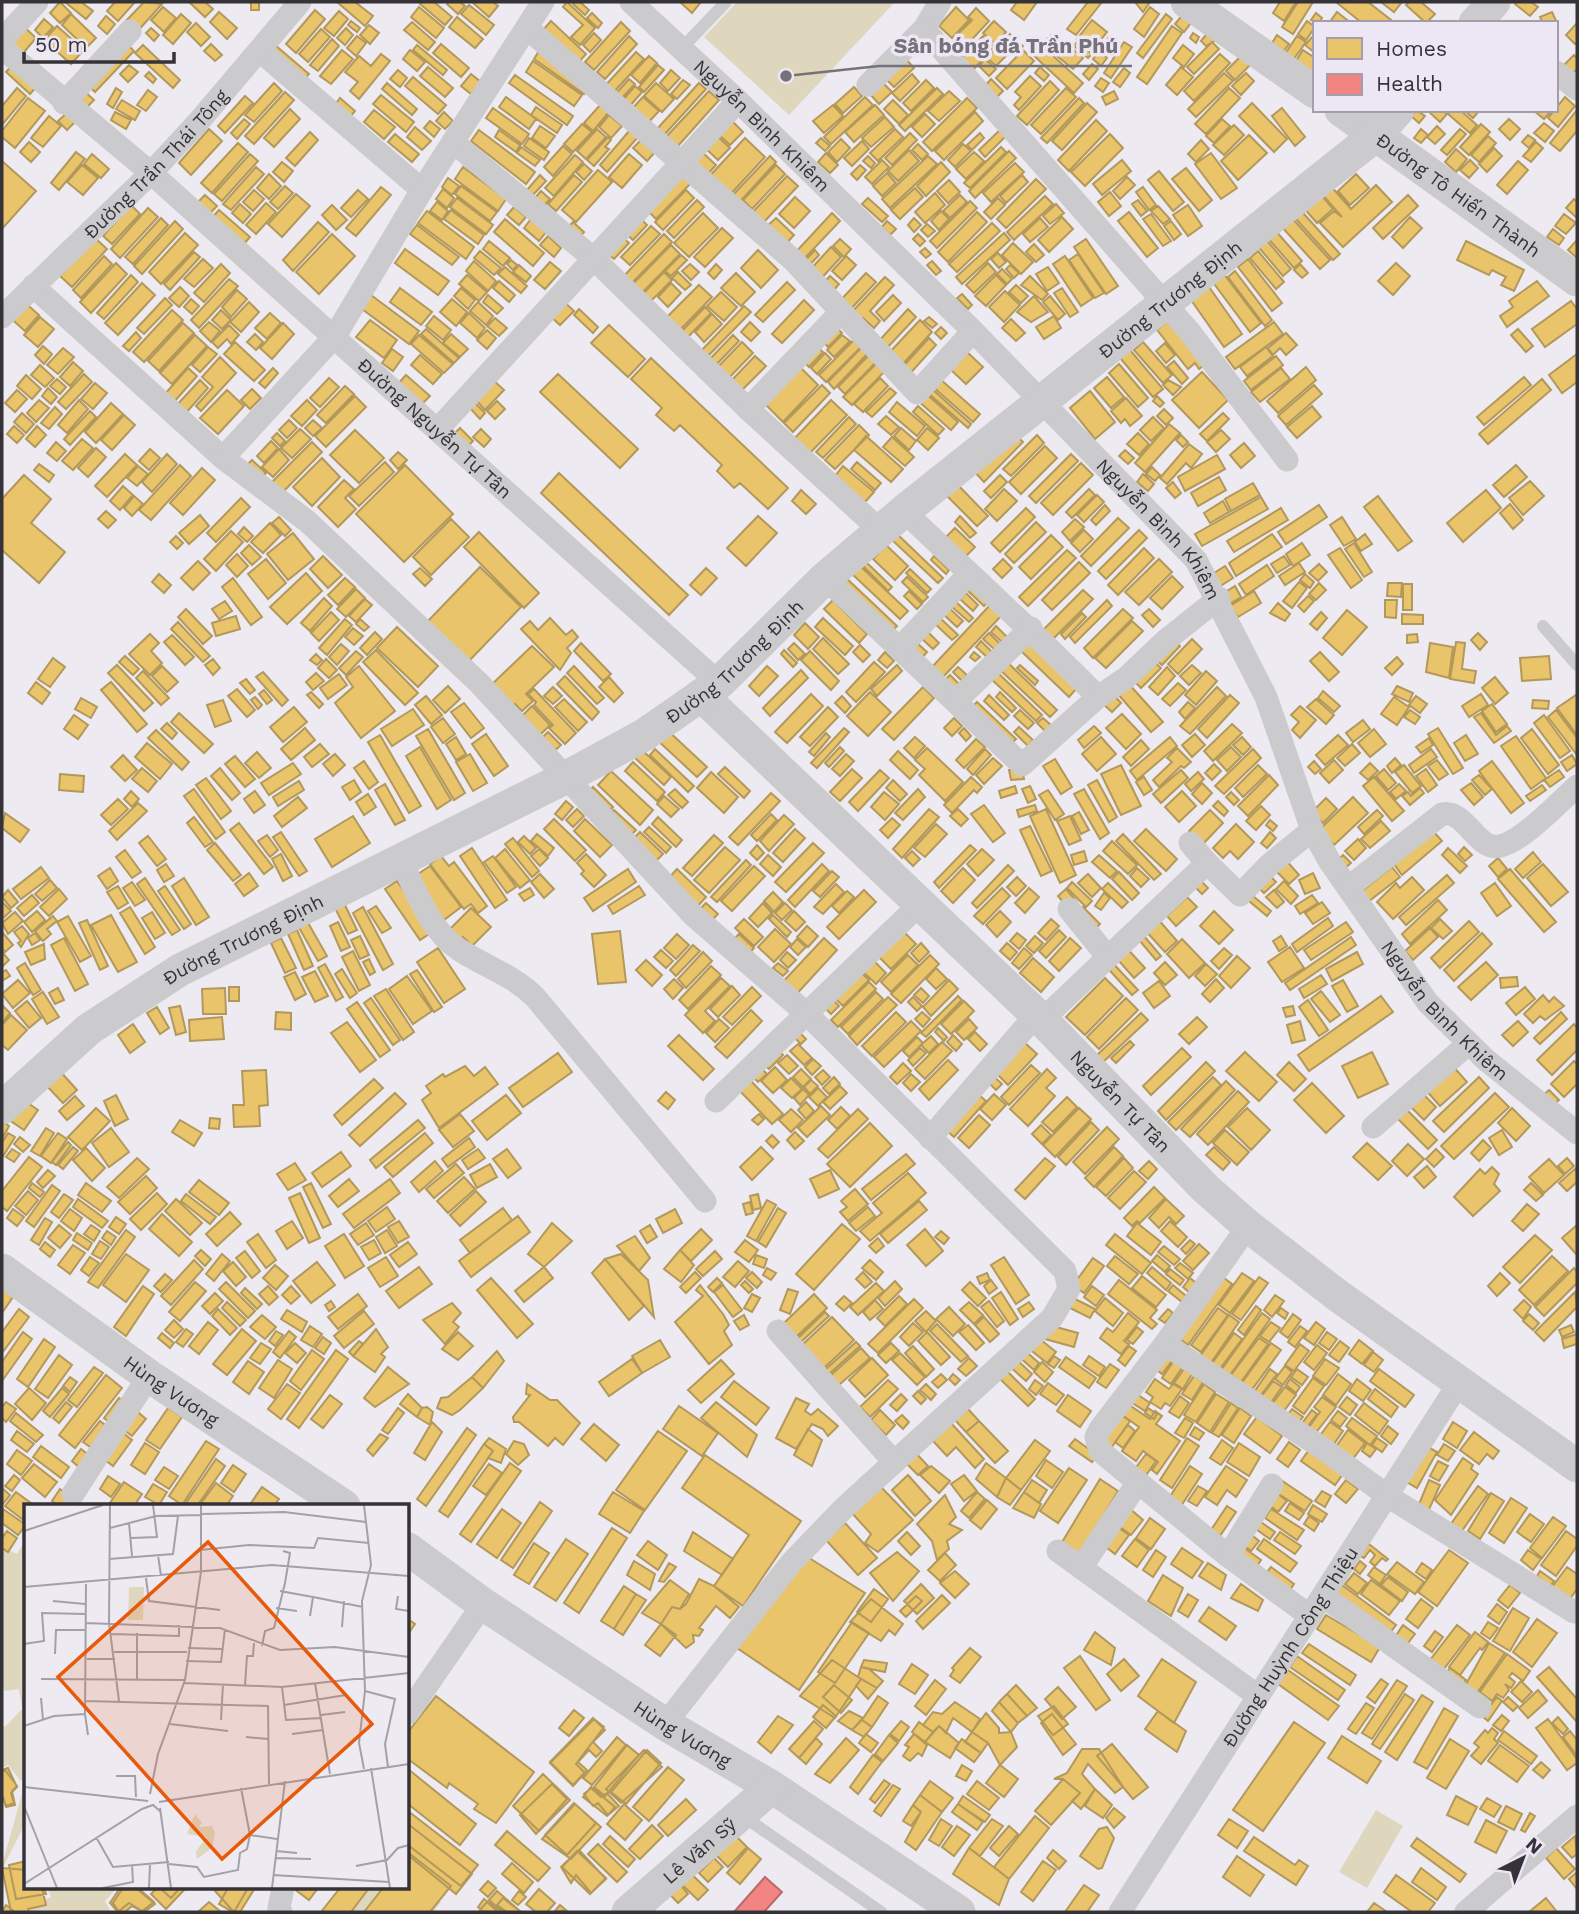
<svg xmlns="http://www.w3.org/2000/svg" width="1579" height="1914" viewBox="0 0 1579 1914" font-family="'Work Sans',sans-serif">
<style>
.green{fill:#ded7bd}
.homes{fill:#e9c46a;stroke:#b3985b;stroke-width:2}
.health{fill:#f28482;stroke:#b96b6c;stroke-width:2}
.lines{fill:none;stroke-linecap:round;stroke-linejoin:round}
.lane{stroke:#cbcbcd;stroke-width:12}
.street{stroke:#cbcbcd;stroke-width:23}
.secondary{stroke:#cbcbcd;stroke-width:33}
.labels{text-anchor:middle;stroke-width:7;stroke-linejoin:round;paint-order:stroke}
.street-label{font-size:19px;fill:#353238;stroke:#ece6f5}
.inset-road{fill:none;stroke:#a3a0a8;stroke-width:2}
.view{fill:#e8590c;fill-opacity:0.15;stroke:#e8590c;stroke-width:3.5}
.inset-edge{fill:none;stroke:#353238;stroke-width:3.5}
.leader{fill:none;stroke:#757279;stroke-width:2.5}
.callout-dot{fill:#757279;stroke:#ece6f5;stroke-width:2.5}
.callout-label{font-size:21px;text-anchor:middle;font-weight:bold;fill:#757279;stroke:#ece6f5;stroke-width:7;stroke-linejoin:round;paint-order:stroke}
</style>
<rect width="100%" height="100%" fill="#edeaf2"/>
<path class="green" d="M 737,2 L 895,2 L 789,115 L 704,37 Z
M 26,1539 L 26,1709 L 22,1708 L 19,1689 L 5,1691 L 2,1686 L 2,1547 L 17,1554 Z
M 22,1709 L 26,1711 L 26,1774 L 21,1781 L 8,1765 L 2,1768 L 2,1725 L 5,1727 Z
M 24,1787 L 26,1822 L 2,1869 L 2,1865 Z
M 1376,1810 L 1403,1826 L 1367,1888 L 1339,1872 Z
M 408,1876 L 441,1902 L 433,1912 L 329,1912 L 348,1888 L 408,1888 Z
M 48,1888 L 117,1888 L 105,1901 L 111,1912 L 20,1912 L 51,1897 Z"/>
<path class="homes" d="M 60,2 L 71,13 L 60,23 L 50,13 Z
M 65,2 L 81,2 L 93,11 L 86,19 Z
M 115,2 L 135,2 L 118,21 L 107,11 Z
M 144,2 L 162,4 L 135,34 L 123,24 Z
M 189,2 L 205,2 L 213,9 L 205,17 Z
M 251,2 L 259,2 L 259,10 L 251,10 Z
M 337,2 L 355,2 L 373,16 L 365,26 Z
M 422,2 L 434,2 L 452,17 L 445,25 L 420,4 Z
M 448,2 L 460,2 L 465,6 L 458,14 L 447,4 Z
M 472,2 L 493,2 L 498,6 L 489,17 Z
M 567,2 L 595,28 L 580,45 L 571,37 L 583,25 L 563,7 Z
M 575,2 L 580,2 L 589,10 L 585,15 L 573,4 Z
M 680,2 L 701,2 L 692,13 Z
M 1017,2 L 1037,2 L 1024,20 L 1011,10 Z
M 1088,2 L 1102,2 L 1076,35 L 1067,29 Z
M 1135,2 L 1150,2 L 1143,12 Z
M 1280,2 L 1296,2 L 1284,21 L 1273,13 Z
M 1298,2 L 1313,2 L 1293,34 L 1282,27 Z
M 1336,2 L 1368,2 L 1395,23 L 1362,23 Z
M 1381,2 L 1402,2 L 1394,12 Z
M 1409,2 L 1421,2 L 1435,14 L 1426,23 L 1406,5 Z
M 1517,2 L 1531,2 L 1538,7 L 1530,16 L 1515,4 Z
M 469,5 L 494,25 L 486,35 L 461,14 Z
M 163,7 L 176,18 L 164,32 L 151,20 Z
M 419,7 L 444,28 L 436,38 L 411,17 Z
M 956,7 L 969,20 L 952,38 L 939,26 Z
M 1150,7 L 1159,14 L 1144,37 L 1134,29 Z
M 976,8 L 989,21 L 966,46 L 956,36 L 972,20 L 968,17 Z
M 315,10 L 325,19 L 296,53 L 286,44 Z
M 339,11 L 348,19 L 334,36 L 324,28 Z
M 219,12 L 237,28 L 227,39 L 210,22 Z
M 1185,12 L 1194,19 L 1184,32 L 1175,24 Z
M 1337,12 L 1351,23 L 1329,23 Z
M 1552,12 L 1557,23 L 1543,23 L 1540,17 Z
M 592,13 L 602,23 L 598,28 L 587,18 Z
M 1316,13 L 1322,18 L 1319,23 L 1311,20 Z
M 71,14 L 96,38 L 86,48 L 62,25 Z
M 181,14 L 191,23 L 173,44 L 163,35 Z
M 1166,14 L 1172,19 L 1143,58 L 1137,53 Z
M 106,16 L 115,24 L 107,34 L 98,26 Z
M 457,17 L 483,39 L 475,48 L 449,27 Z
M 44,19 L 53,27 L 43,38 L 35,30 Z
M 1092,20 L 1107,32 L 1092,51 L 1077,39 Z
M 351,21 L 360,28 L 357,32 L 348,25 Z
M 551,21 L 586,54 L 578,63 L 543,30 Z
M 994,21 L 1006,32 L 995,44 L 983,33 Z
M 1307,21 L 1315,27 L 1306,40 L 1298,34 Z
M 412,22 L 435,42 L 428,50 L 404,30 Z
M 621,22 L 630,31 L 594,70 L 585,62 Z
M 196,23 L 210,37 L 201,46 L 187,32 Z
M 1577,23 L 1577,42 L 1575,44 L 1566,35 Z
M 21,24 L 36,38 L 19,58 L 4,44 Z
M 369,25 L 379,33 L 370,44 L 360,35 Z
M 57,26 L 84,50 L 71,64 L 44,40 Z
M 1172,26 L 1182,33 L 1147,84 L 1137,77 Z
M 151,28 L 159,35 L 154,41 L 146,33 Z
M 346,28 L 353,35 L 345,45 L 337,38 Z
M 321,29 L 330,37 L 308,62 L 299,54 Z
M 1210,30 L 1219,38 L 1206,46 L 1201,41 Z
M 594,33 L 601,40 L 590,52 L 583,45 Z
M 1193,33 L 1199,37 L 1196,43 L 1190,38 Z
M 1010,34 L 1023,46 L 1016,54 L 1012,50 L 996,66 L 987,58 Z
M 1315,34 L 1315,53 L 1305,45 Z
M 1051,35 L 1060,43 L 1052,52 L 1043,43 Z
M 1277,35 L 1289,44 L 1283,52 L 1272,43 Z
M 357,36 L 366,43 L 356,56 L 347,48 Z
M 629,36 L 637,44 L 605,79 L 597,72 Z
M 983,36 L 994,47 L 972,71 L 960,60 Z
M 1297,36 L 1306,42 L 1293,60 L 1285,54 Z
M 1108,38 L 1115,43 L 1107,54 L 1100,49 Z
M 332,39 L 339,46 L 318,71 L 310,65 Z
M 125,42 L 134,51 L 95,92 L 86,83 Z
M 1077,42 L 1092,54 L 1088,58 L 1074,46 Z
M 1124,42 L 1132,47 L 1111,78 L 1104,73 Z
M 1212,42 L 1219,49 L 1194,74 L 1187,67 Z
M 211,44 L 222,55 L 215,61 L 204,51 Z
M 441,44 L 469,68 L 461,77 L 433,53 Z
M 1067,44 L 1083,58 L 1073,69 L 1057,56 Z
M 143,45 L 180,80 L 173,88 L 135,53 Z
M 275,45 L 309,74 L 304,79 L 271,50 Z
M 417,45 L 447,70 L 443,75 L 413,50 Z
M 1041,45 L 1083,83 L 1074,93 L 1032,54 Z
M 1183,45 L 1194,54 L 1184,67 L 1173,58 Z
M 342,50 L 353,59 L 331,84 L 320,76 Z
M 410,50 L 425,62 L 417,71 L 403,59 Z
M 1023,50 L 1034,61 L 1007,89 L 996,78 Z
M 1303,50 L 1315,58 L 1315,75 L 1296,61 Z
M 539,51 L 589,86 L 584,94 L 534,59 Z
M 1099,51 L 1107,58 L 1101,66 L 1093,59 Z
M 636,52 L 644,59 L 612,94 L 604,87 Z
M 1244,53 L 1253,62 L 1235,80 L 1226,71 Z
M 381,54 L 390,61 L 359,99 L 350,91 L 358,82 L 345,72 L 359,56 L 371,66 Z
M 1220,54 L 1230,63 L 1194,101 L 1184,91 Z
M 1574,55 L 1577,58 L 1577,69 L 1572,75 L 1563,66 Z
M 649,56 L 657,63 L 640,83 L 631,75 Z
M 905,58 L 914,68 L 894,87 L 885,78 Z
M 985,59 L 996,69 L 989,76 L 979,66 Z
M 533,61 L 582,95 L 574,106 L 526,72 Z
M 14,63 L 38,85 L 30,94 L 6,72 Z
M 1092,64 L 1098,69 L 1089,80 L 1083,74 Z
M 129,65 L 138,72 L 128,82 L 120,74 Z
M 658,65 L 664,70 L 644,92 L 639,87 Z
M 428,67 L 453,88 L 445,97 L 420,76 Z
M 1040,67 L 1049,75 L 1044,81 L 1035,73 Z
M 1181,67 L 1193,77 L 1177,95 L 1166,85 Z
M 1124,68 L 1130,73 L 1120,87 L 1113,82 Z
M 398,70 L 407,78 L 400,87 L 390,79 Z
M 671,70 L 680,78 L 668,91 L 660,83 Z
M 149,72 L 156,79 L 153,83 L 145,76 Z
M 1224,73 L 1233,81 L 1196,117 L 1188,109 Z
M 1246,73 L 1254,81 L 1241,95 L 1232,86 Z
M 471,74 L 481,82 L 471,94 L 461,86 Z
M 912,74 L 919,82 L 900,101 L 892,93 Z
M 515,75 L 573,116 L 567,125 L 509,83 Z
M 1030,76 L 1041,86 L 1019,110 L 1014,105 L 1021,97 L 1015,92 Z
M 413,77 L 446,105 L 438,114 L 405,86 Z
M 1101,78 L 1109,83 L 1103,92 L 1095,86 Z
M 629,79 L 635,84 L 617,103 L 612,98 Z
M 991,79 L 1003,91 L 997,97 L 985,86 Z
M 683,80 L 690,85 L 677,99 L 671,94 Z
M 926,80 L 934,88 L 911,111 L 903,103 Z
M 1050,81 L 1059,90 L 1027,125 L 1017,116 Z
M 882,82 L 892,92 L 879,104 L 870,94 Z
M 274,83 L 282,91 L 254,122 L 245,115 Z
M 387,83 L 417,109 L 412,115 L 382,89 Z
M 656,83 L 674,99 L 662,112 L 644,96 Z
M 699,83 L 706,89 L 664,135 L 657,129 Z
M 635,86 L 642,92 L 629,107 L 622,101 Z
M 854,87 L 862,96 L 843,113 L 835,104 Z
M 17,88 L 26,96 L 2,125 L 2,106 Z
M 116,88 L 122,92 L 113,108 L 107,104 Z
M 937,88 L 943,94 L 905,131 L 899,125 Z
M 1066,88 L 1076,97 L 1041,134 L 1031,125 Z
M 1229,88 L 1240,98 L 1206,134 L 1195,124 Z
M 82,89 L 94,100 L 85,109 L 73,98 Z
M 148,90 L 157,97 L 146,111 L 137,105 Z
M 709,91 L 719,100 L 677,147 L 666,137 Z
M 949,91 L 960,101 L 939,121 L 928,111 Z
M 1114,91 L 1118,99 L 1106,105 L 1102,97 Z
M 285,92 L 294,100 L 254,144 L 245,136 Z
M 381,95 L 414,122 L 406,132 L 373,104 Z
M 245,96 L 253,103 L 225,133 L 218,126 Z
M 506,97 L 536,119 L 529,129 L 499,107 Z
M 643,97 L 659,111 L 645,126 L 630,111 Z
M 865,97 L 873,105 L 831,144 L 824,137 Z
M 1565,97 L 1575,106 L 1558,127 L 1548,118 Z
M 28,98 L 45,111 L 15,148 L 2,137 L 2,131 Z
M 340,98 L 355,111 L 349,118 L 334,106 Z
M 967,98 L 977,108 L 932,151 L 923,142 Z
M 1079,98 L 1084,103 L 1047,143 L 1041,138 Z
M 122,100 L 140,111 L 135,120 L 116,109 Z
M 893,100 L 908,115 L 899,124 L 884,109 Z
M 1087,103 L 1097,112 L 1062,150 L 1052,141 Z
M 1252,103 L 1287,139 L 1274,152 L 1239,116 Z
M 601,104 L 609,112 L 593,131 L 584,123 Z
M 833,105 L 843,116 L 824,133 L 813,121 Z
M 875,105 L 884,115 L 854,142 L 845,132 Z
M 536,107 L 562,125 L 557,133 L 531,115 Z
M 493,108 L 529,134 L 522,144 L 486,118 Z
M 1282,108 L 1305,137 L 1295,146 L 1272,116 Z
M 290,109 L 300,119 L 274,147 L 264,138 Z
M 374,110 L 395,127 L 384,139 L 364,122 Z
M 1416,110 L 1425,116 L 1419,123 L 1411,116 Z
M 1427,110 L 1442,110 L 1447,114 L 1440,122 Z
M 1452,110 L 1460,110 L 1477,125 L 1470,133 L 1448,114 Z
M 1464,110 L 1480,110 L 1473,118 Z
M 1533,110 L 1552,110 L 1544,119 Z
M 1577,110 L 1577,131 L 1560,151 L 1550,143 Z
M 115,112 L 131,120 L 126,129 L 111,120 Z
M 444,112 L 453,121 L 445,129 L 436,121 Z
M 975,112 L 983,121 L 944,160 L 935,151 Z
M 67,113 L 75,122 L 67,130 L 58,121 Z
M 925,114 L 935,124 L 922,137 L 912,127 Z
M 609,115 L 622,126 L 611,138 L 599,127 Z
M 49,116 L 61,126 L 43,147 L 31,138 Z
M 885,117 L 894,127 L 871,147 L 862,138 Z
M 244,119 L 250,124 L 237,139 L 231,133 Z
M 730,119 L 743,132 L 730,145 L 717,133 Z
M 1222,119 L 1230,126 L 1214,143 L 1206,136 Z
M 1509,119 L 1520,129 L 1510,140 L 1499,129 Z
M 1096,120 L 1107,131 L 1069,171 L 1058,160 Z
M 430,121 L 440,129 L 434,137 L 424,128 Z
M 1544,123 L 1554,131 L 1545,142 L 1534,133 Z
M 582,124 L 592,132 L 573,152 L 564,144 Z
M 1481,124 L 1490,132 L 1469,155 L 1460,147 Z
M 1234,125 L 1244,135 L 1224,155 L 1213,145 Z
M 540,126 L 555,136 L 546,148 L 532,138 Z
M 1437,126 L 1445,134 L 1435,144 L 1427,137 Z
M 415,127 L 431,141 L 422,150 L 407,137 Z
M 209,129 L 222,141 L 191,175 L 179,163 Z
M 597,129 L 606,137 L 586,159 L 577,151 Z
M 895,129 L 903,137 L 878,161 L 870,153 Z
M 1001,129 L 1007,135 L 985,157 L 979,150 Z
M 1421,129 L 1428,135 L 1421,143 L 1414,138 Z
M 1460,129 L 1466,134 L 1447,155 L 1441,150 Z
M 479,130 L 535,172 L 526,184 L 471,141 Z
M 499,130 L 520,145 L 516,152 L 495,137 Z
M 630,130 L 638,137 L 607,172 L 600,165 Z
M 310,132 L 318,140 L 295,166 L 286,158 Z
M 910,133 L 917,140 L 892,165 L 885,158 Z
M 980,133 L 984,138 L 972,150 L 967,145 Z
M 395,134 L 419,154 L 412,162 L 388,142 Z
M 715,134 L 730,148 L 718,160 L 703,146 Z
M 1110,134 L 1123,148 L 1085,186 L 1071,172 Z
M 1249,135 L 1267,153 L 1238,180 L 1221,161 Z
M 1528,135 L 1535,140 L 1529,148 L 1522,142 Z
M 1488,136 L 1496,143 L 1479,162 L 1471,155 Z
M 608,137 L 611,140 L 605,147 L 609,149 L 594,166 L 587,160 Z
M 529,138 L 549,152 L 544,160 L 524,146 Z
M 745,138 L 765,157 L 726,199 L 706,180 Z
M 821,138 L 830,146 L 825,151 L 816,143 Z
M 642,139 L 656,151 L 647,161 L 633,148 Z
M 841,139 L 850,148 L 837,162 L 828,152 Z
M 1201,140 L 1209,149 L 1196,162 L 1188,154 Z
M 862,141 L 869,149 L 852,166 L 844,158 Z
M 29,142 L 40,152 L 31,162 L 20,152 Z
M 1536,142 L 1543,148 L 1531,162 L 1523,156 Z
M 238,143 L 248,152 L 212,193 L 201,183 Z
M 918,144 L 928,154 L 922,160 L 912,150 Z
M 963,144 L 971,151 L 955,167 L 948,160 Z
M 563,146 L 572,154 L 553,176 L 544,167 Z
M 521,147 L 540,160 L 535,166 L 517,153 Z
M 1001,147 L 1006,152 L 970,188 L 964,183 Z
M 1494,148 L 1502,156 L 1487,172 L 1479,164 Z
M 1456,149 L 1467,159 L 1456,172 L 1445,162 Z
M 909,150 L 919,161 L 898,181 L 888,171 Z
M 701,151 L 716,165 L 704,178 L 689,164 Z
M 1009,151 L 1016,158 L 975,198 L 969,191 Z
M 76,152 L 85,159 L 59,190 L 51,183 Z
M 974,152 L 984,161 L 966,179 L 956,169 Z
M 826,153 L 838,165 L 830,173 L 818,162 Z
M 1211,153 L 1237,188 L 1221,199 L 1195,164 Z
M 92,154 L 109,169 L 101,178 L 84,164 Z
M 250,154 L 258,161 L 222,201 L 214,194 Z
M 629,154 L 642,165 L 622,188 L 609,177 Z
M 575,155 L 583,162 L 554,196 L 545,188 Z
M 770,156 L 776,162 L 737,205 L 730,198 Z
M 868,156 L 875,163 L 871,168 L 863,161 Z
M 928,156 L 937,164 L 890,208 L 882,199 Z
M 882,160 L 889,167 L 872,184 L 865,177 Z
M 1122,160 L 1131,171 L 1102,195 L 1093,184 Z
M 1470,160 L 1478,168 L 1469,178 L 1460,170 Z
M 2,161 L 36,191 L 2,229 Z
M 1518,161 L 1528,170 L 1507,194 L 1497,185 Z
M 282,162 L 293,171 L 284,182 L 273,172 Z
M 941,162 L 950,172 L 926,196 L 917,186 Z
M 1015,163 L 1024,172 L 991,202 L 983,193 Z
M 584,164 L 592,171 L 584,180 L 576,172 Z
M 82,165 L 98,178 L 83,195 L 67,182 Z
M 776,165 L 785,174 L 752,209 L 743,200 Z
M 860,165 L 866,170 L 857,180 L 851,174 Z
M 256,167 L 264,174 L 231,210 L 223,204 Z
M 463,167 L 506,199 L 498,211 L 455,179 Z
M 1186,168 L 1212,200 L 1199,211 L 1172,179 Z
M 598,170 L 612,182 L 576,222 L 562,210 Z
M 1159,171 L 1184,202 L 1173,211 L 1148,180 Z
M 678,172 L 690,184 L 656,219 L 644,207 Z
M 887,173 L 896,183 L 882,196 L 873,186 Z
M 269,174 L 281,186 L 269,199 L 257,188 Z
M 1356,174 L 1369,188 L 1350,205 L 1338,191 Z
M 540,175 L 546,181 L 533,195 L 527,190 Z
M 574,175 L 582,182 L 556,211 L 548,204 Z
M 1022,175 L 1028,182 L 1006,203 L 1000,196 Z
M 787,176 L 798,186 L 762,224 L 751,214 Z
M 1127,177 L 1135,185 L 1120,199 L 1113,191 Z
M 448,178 L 459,186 L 452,195 L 442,187 Z
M 1036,179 L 1046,189 L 1006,228 L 997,219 Z
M 949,180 L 960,192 L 948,203 L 937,191 Z
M 1329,184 L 1351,209 L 1376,185 L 1392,202 L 1343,247 L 1320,223 L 1334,211 L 1342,217 L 1320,192 Z
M 285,186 L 293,193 L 278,209 L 270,202 Z
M 461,186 L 497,212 L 490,221 L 455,194 Z
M 381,187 L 391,195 L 356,236 L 346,228 Z
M 1143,187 L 1156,205 L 1149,210 L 1136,192 Z
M 915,188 L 923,197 L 900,219 L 891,210 Z
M 443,189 L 454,198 L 447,208 L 436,199 Z
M 254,190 L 264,199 L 253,211 L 243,202 Z
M 358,190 L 368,199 L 351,217 L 341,208 Z
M 686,190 L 694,198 L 663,230 L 655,222 Z
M 541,191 L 550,199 L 544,206 L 535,198 Z
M 1318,191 L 1333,209 L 1317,223 L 1302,206 Z
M 1110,192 L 1121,206 L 1109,216 L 1098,202 Z
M 935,193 L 945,205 L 925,223 L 915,212 Z
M 296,194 L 310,206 L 282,237 L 268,224 Z
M 205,195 L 217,206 L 209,214 L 197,203 Z
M 960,195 L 967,202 L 950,218 L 943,211 Z
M 1408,195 L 1418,206 L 1383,239 L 1373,228 Z
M 1045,196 L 1053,204 L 1014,240 L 1007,232 Z
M 795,197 L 810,211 L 794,228 L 779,214 Z
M 457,198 L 493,225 L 486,234 L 450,207 Z
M 868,198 L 888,216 L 882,222 L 862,204 Z
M 998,198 L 1005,205 L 991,219 L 984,212 Z
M 1574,199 L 1577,202 L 1577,218 L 1566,208 Z
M 697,200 L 704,207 L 674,238 L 667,231 Z
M 1138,200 L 1147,211 L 1141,216 L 1132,204 Z
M 970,201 L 977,208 L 937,248 L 930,241 Z
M 437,202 L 448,211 L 442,220 L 430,211 Z
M 266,203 L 276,212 L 256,234 L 246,225 Z
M 240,204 L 251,214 L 243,223 L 232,213 Z
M 1056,204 L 1064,213 L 1050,224 L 1043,216 Z
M 1295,204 L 1340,254 L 1333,260 L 1288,210 Z
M 131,205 L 140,214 L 112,244 L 103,236 Z
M 332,205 L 347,220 L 336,230 L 322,215 Z
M 1188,205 L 1202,226 L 1188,236 L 1173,215 Z
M 1158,206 L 1170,219 L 1163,224 L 1151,211 Z
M 514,207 L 526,217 L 519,225 L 507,215 Z
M 148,208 L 158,217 L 120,258 L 111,249 Z
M 219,210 L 250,237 L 242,246 L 211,219 Z
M 451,210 L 484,235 L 478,244 L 444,219 Z
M 427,211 L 474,247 L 466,259 L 418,223 Z
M 941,211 L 949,219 L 939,230 L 931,221 Z
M 977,212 L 987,222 L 948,262 L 938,252 Z
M 1129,212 L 1158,248 L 1147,257 L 1118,221 Z
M 703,213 L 718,228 L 689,257 L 674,243 Z
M 832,213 L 840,221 L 802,261 L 794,254 Z
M 636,214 L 647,225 L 633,240 L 621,229 Z
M 1151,214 L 1171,241 L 1163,246 L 1143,219 Z
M 1564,214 L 1576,223 L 1566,234 L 1555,226 Z
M 1062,217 L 1073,229 L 1049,252 L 1038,240 Z
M 1291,217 L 1330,260 L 1320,269 L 1281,226 Z
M 1410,217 L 1422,228 L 1403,248 L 1392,237 Z
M 161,218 L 168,225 L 133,264 L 125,257 Z
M 776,218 L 794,235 L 784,246 L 765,228 Z
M 914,218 L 921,225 L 914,232 L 908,225 Z
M 1040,218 L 1048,227 L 1030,242 L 1023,234 Z
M 505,219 L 544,253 L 533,266 L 494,232 Z
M 531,219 L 546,232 L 539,241 L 524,228 Z
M 175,221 L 183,229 L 142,274 L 134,266 Z
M 887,221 L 896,229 L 890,235 L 882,227 Z
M 1171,221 L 1181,234 L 1174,240 L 1164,226 Z
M 318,222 L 329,232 L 293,271 L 283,260 Z
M 573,222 L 584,232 L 577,240 L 566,230 Z
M 992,223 L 1000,231 L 957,272 L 949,264 Z
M 927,224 L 935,231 L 928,237 L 921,230 Z
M 417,225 L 459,257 L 452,265 L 410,234 Z
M 651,226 L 660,234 L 630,265 L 621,257 Z
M 722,228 L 733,238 L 705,267 L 694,257 Z
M 1553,229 L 1564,238 L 1559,245 L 1547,237 Z
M 1275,230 L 1302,261 L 1294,268 L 1267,237 Z
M 185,233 L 198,245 L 161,284 L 149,272 Z
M 1004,233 L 1010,240 L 962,284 L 956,277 Z
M 332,234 L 355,256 L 319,294 L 296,272 Z
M 619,234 L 629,243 L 614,259 L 603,250 Z
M 664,234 L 672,242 L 628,287 L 620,280 Z
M 918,234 L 925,241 L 920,246 L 913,239 Z
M 548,236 L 561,248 L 554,257 L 540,245 Z
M 1264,237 L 1291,269 L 1283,276 L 1256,244 Z
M 95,238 L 107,249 L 72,287 L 60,276 Z
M 840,239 L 851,249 L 844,257 L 833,246 Z
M 1086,239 L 1118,286 L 1106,294 L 1074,247 Z
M 1577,240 L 1577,258 L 1568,250 Z
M 489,241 L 510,258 L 503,266 L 483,249 Z
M 1466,241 L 1524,270 L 1514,291 L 1501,285 L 1506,277 L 1492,270 L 1489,275 L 1457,260 Z
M 1013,243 L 1033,262 L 1021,274 L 1002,255 Z
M 1034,244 L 1044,255 L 1036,262 L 1026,252 Z
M 671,245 L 680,254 L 637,298 L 628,289 Z
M 831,247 L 841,257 L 818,282 L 808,272 Z
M 925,248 L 931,254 L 926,258 L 920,252 Z
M 405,249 L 449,281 L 438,295 L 395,263 Z
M 758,250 L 778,270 L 761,288 L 741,268 Z
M 815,250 L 819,255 L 807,268 L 803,263 Z
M 480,251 L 501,268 L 494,275 L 474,258 Z
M 1258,251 L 1284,282 L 1276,289 L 1250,258 Z
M 194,252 L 200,257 L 170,290 L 164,284 Z
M 998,253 L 1006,262 L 999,268 L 991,259 Z
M 1078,254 L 1104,293 L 1095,298 L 1069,260 Z
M 681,255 L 687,260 L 671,276 L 665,271 Z
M 104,256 L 112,264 L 81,298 L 73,290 Z
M 846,256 L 856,265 L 842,280 L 832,271 Z
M 1065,256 L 1093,298 L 1081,306 L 1053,264 Z
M 203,259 L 213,268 L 194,287 L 184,279 Z
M 1248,259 L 1282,303 L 1272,311 L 1238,267 Z
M 511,260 L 517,265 L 513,270 L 507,264 Z
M 474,261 L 496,281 L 488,291 L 466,271 Z
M 932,261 L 941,271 L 936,275 L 927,265 Z
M 550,262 L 561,271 L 545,289 L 534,280 Z
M 116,263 L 127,274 L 91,313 L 80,302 Z
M 988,263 L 996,272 L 974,293 L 966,285 Z
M 1396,263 L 1410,276 L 1393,295 L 1378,281 Z
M 221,264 L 230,273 L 204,302 L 194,293 Z
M 690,264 L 699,272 L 691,280 L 682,271 Z
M 716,264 L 722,270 L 714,279 L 708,273 Z
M 1300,264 L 1308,273 L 1302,278 L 1294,270 Z
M 519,265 L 531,276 L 526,282 L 513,272 Z
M 1010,265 L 1019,273 L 1014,278 L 1006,269 Z
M 505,267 L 527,286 L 521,293 L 498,274 Z
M 1048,267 L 1059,283 L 1047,291 L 1036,274 Z
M 1002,269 L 1012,279 L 1007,284 L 997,274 Z
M 1220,269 L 1261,323 L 1250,332 L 1209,277 Z
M 1235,271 L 1272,320 L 1265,326 L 1228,277 Z
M 664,272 L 672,280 L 646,306 L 638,299 Z
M 678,272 L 691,285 L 685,290 L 672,278 Z
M 736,273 L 755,292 L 741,306 L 721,288 Z
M 866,273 L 876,282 L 848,312 L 838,303 Z
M 131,275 L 138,282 L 104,319 L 97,313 Z
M 467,275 L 487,292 L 479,301 L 459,284 Z
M 996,275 L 1006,285 L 986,306 L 975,296 Z
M 830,276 L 839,284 L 828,297 L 818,289 Z
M 1030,276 L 1048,294 L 1042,300 L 1021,285 Z
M 885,277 L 894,285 L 870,311 L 880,321 L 874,328 L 863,318 L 859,323 L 850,314 Z
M 229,279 L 238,286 L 199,328 L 191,320 Z
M 499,281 L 515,295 L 509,302 L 493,288 Z
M 1537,281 L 1549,296 L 1507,327 L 1500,316 L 1513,307 L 1509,301 Z
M 787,282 L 795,290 L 763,322 L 755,315 Z
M 142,283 L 155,295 L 118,335 L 105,323 Z
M 671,283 L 681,293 L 668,307 L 658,297 Z
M 1207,284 L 1242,334 L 1224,347 L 1189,297 Z
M 699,285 L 712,297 L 674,336 L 661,323 Z
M 1016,285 L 1028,296 L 1021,303 L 1009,292 Z
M 180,287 L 189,296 L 179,307 L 169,298 Z
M 400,288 L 432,312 L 421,325 L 390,302 Z
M 461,288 L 475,300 L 468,309 L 454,296 Z
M 1062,288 L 1078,312 L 1070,317 L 1054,293 Z
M 237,290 L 247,299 L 231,317 L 222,307 Z
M 1005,291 L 1020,305 L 1004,322 L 989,307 Z
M 721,292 L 737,307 L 724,321 L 707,306 Z
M 962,294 L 972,305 L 968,309 L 957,298 Z
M 371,295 L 419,331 L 409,344 L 362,309 Z
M 488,295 L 503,308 L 497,314 L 483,302 Z
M 893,295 L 901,303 L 884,321 L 876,312 Z
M 1034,296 L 1048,312 L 1031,322 L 1017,312 Z
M 1050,296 L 1065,314 L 1058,320 L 1043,302 Z
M 165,298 L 172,305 L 144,334 L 137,328 Z
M 21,299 L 39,315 L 25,331 L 7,315 Z
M 191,299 L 199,306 L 192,314 L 184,307 Z
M 452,299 L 467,312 L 456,326 L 440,312 Z
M 562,300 L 574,311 L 560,325 L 548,314 Z
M 804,300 L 814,310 L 782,343 L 772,334 Z
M 1571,301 L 1577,309 L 1577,324 L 1545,347 L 1532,329 Z
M 249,302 L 259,312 L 241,332 L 230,322 Z
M 478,302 L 493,316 L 486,325 L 470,311 Z
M 744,306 L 751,312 L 704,360 L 698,354 Z
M 705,307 L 711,313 L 687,338 L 681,332 Z
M 579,309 L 598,327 L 593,333 L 574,315 Z
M 908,309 L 916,317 L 886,349 L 878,342 Z
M 172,310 L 183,320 L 144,362 L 133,352 Z
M 221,310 L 231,320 L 222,329 L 212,320 Z
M 270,313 L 281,323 L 267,339 L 255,328 Z
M 469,313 L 485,328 L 477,338 L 460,323 Z
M 712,314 L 722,324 L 704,342 L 695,332 Z
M 434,316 L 451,330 L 443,340 L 426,326 Z
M 1054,316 L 1061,328 L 1044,339 L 1036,327 Z
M 40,317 L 54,329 L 38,347 L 24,335 Z
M 929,317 L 937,324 L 932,328 L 924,321 Z
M 1172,317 L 1208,362 L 1199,369 L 1195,363 L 1188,369 L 1157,330 Z
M 495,318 L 507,328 L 499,336 L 487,326 Z
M 1011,319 L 1025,333 L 1016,341 L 1002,328 Z
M 370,320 L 397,340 L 384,358 L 356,337 Z
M 920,320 L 932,332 L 901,366 L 888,354 Z
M 209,322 L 220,331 L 211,342 L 200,331 Z
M 750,322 L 760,332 L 751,341 L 741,332 Z
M 1274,322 L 1283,334 L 1235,369 L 1226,357 Z
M 183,323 L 194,333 L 159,371 L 148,361 Z
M 283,323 L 294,334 L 272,359 L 260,348 Z
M 833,324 L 842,333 L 828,347 L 820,338 Z
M 229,325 L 239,335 L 231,344 L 227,339 L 218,348 L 212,342 Z
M 609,325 L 645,359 L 628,377 L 591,343 Z
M 941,327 L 947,333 L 941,339 L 935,333 Z
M 426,329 L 459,358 L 454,363 L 421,334 Z
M 1518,329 L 1533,346 L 1526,352 L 1511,335 Z
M 487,330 L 496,338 L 487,349 L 477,340 Z
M 136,332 L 141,338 L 129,351 L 123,346 Z
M 1286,333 L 1297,345 L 1286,355 L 1280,348 L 1273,355 L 1268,348 Z
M 255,334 L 263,342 L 256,350 L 247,342 Z
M 451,334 L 468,349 L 460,357 L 443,343 Z
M 195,335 L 207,346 L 172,384 L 160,373 Z
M 419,335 L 453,364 L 444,373 L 411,344 Z
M 733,335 L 739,341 L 713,368 L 707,362 Z
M 842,335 L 850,341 L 834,357 L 827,350 Z
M 929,338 L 936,345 L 905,379 L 898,372 Z
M 854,340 L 861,347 L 826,382 L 819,375 Z
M 235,342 L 265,370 L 254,381 L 224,354 Z
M 742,342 L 753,353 L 725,382 L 714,371 Z
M 1143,342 L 1172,375 L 1163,383 L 1134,350 Z
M 1165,343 L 1175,355 L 1166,363 L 1156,351 Z
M 815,345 L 823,352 L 809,367 L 801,359 Z
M 43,346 L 52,354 L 44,364 L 35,355 Z
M 208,347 L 217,354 L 200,372 L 192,365 Z
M 862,347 L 868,353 L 834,389 L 828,382 Z
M 1266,347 L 1273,356 L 1247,376 L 1240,367 Z
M 63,348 L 74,357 L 58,374 L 47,365 Z
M 392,349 L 403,357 L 393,371 L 382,363 Z
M 1130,350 L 1163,389 L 1153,397 L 1120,358 Z
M 966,351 L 983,367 L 966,384 L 949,368 Z
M 825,353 L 831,359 L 817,374 L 811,368 Z
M 870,354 L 877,361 L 845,394 L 838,387 Z
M 1577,354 L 1577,382 L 1562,393 L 1549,375 Z
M 420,355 L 442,374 L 433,384 L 411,365 Z
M 755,356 L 766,366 L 741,391 L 731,381 Z
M 1276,356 L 1283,365 L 1251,390 L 1244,381 Z
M 220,357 L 236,373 L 201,411 L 196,406 L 213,387 L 202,377 Z
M 651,358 L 788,488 L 768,509 L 740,483 L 734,488 L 717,471 L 722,465 L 680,425 L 674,431 L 656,415 L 662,408 L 631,379 Z
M 1174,361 L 1188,378 L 1182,384 L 1167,367 Z
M 73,362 L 83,371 L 70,386 L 60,377 Z
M 876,364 L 884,372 L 852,405 L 843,397 Z
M 1119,364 L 1148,398 L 1138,407 L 1109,373 Z
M 40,365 L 54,378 L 45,387 L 31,375 Z
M 800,367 L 818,385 L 783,422 L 765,404 Z
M 1306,367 L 1316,380 L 1278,413 L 1267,401 Z
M 188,368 L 197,376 L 173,403 L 164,395 Z
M 273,368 L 278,373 L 265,388 L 259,383 Z
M 1281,368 L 1290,379 L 1260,402 L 1251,392 Z
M 1202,372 L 1228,400 L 1199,428 L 1172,400 Z
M 84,374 L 92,382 L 66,409 L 58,402 Z
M 558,374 L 638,449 L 620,468 L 540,392 Z
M 26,375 L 41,389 L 32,399 L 17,386 Z
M 406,375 L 430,396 L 421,405 L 397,385 Z
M 1107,377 L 1124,397 L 1111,408 L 1094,388 Z
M 1524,377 L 1531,385 L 1484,425 L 1477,417 Z
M 329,378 L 339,387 L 320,407 L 310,398 Z
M 880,378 L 888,386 L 863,412 L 854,404 Z
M 57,379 L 66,387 L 60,394 L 50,386 Z
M 940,379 L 980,414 L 973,422 L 933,387 Z
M 1542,379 L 1551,390 L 1488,444 L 1479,434 Z
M 200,380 L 208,388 L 185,414 L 176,406 Z
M 493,380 L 504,390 L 485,410 L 475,399 Z
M 1168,380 L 1181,387 L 1173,395 L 1163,385 Z
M 95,383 L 107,393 L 93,409 L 81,399 Z
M 822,385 L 830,393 L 793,432 L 784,423 Z
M 1314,385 L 1322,394 L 1286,425 L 1278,416 Z
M 345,386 L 354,394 L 326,423 L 317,415 Z
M 48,388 L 57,397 L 51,404 L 42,396 Z
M 890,388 L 896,393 L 872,417 L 866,412 Z
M 252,389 L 261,398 L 250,409 L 241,400 Z
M 932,389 L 971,424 L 968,428 L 928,393 Z
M 17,390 L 27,399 L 15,412 L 5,403 Z
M 227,390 L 244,406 L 218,434 L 200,418 Z
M 923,391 L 958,422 L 951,430 L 916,399 Z
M 1090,391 L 1115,422 L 1095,439 L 1070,408 Z
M 355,396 L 366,407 L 326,447 L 315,436 Z
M 1157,396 L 1164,403 L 1160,407 L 1153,401 Z
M 1126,398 L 1142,416 L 1130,426 L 1125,419 L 1121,423 L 1111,411 Z
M 39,400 L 49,408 L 36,422 L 27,413 Z
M 79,400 L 88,409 L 67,433 L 58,425 Z
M 307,400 L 317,410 L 302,426 L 291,416 Z
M 831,400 L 847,415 L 808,455 L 793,440 Z
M 497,401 L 505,409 L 495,419 L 487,411 Z
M 474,402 L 485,413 L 480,419 L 469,407 Z
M 897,402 L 925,426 L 917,436 L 889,412 Z
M 111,403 L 123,414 L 96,443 L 85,432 Z
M 918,406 L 944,429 L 938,435 L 913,412 Z
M 1312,406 L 1321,417 L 1297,438 L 1287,427 Z
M 55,407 L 62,414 L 49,429 L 41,423 Z
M 1164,409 L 1173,418 L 1166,425 L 1157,416 Z
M 90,411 L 96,417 L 70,445 L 64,439 Z
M 22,413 L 34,424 L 26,433 L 14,422 Z
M 1223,413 L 1229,419 L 1207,441 L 1200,434 Z
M 124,415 L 135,425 L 112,450 L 101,440 Z
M 886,416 L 899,427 L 891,435 L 878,424 Z
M 849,417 L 856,424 L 823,458 L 816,452 Z
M 1153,417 L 1164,428 L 1151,441 L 1140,430 Z
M 289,420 L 297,428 L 287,438 L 279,430 Z
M 313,420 L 322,428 L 313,436 L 305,428 Z
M 1169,424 L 1180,433 L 1145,472 L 1135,463 Z
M 859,425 L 869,435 L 835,469 L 825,460 Z
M 14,426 L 24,435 L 17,443 L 7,434 Z
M 37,426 L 46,435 L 35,447 L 26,439 Z
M 460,428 L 473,441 L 467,447 L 454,434 Z
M 901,428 L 916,441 L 909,450 L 894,436 Z
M 927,428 L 939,438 L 928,450 L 917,440 Z
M 300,429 L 311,439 L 292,458 L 281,448 Z
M 481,429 L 491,439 L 484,447 L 473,437 Z
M 355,430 L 384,458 L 359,483 L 330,455 Z
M 1011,430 L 1023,442 L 984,482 L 972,469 Z
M 1221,430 L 1230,439 L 1216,452 L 1207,442 Z
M 277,433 L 285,441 L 280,446 L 272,438 Z
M 1138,433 L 1149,444 L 1139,455 L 1127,444 Z
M 1037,435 L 1044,443 L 1011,476 L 1003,469 Z
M 1181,435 L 1188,442 L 1183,447 L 1176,440 Z
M 866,436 L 903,469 L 891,482 L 854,450 Z
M 892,437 L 914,457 L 905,466 L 883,447 Z
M 82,439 L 93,448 L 73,470 L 62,461 Z
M 271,441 L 278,448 L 264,463 L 257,456 Z
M 56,442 L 66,451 L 57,461 L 47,453 Z
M 312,442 L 322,452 L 280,495 L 269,485 Z
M 1244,443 L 1255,456 L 1241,468 L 1230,455 Z
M 1189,444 L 1202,454 L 1191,468 L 1186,463 L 1167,484 L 1160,478 Z
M 1045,446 L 1057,458 L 1021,494 L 1009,482 Z
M 96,448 L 106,457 L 88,477 L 78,468 Z
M 150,449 L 160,458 L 149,470 L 139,461 Z
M 279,449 L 289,460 L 273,477 L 262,467 Z
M 1125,450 L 1134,458 L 1128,464 L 1119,456 Z
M 398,452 L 407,460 L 398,469 L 390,460 Z
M 125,454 L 137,465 L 107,497 L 95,486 Z
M 167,454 L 177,464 L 152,492 L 142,482 Z
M 1071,454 L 1078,461 L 1036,503 L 1029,496 Z
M 1217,455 L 1225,469 L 1185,491 L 1178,477 Z
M 322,458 L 340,477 L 312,506 L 293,487 Z
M 252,460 L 266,473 L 260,479 L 246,466 Z
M 385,462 L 394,472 L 359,506 L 349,496 Z
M 857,462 L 881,483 L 875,490 L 851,469 Z
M 1081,463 L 1093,475 L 1053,515 L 1041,503 Z
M 39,464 L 54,475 L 49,482 L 34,470 Z
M 180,465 L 191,476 L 151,520 L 139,510 Z
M 405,465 L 453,514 L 404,562 L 356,514 Z
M 1516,465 L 1527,477 L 1504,497 L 1493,485 Z
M 138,466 L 148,474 L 137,486 L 127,478 Z
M 843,466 L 874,492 L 865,502 L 835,476 Z
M 1152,467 L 1160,475 L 1155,481 L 1146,474 Z
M 202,468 L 215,480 L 183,515 L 170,503 Z
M 559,473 L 688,595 L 669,615 L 541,493 Z
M 1143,474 L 1154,484 L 1148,491 L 1137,482 Z
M 24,475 L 51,499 L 31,523 L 65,552 L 39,583 L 2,550 L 2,499 Z
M 1000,475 L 1007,482 L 991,498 L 984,491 Z
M 1219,477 L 1226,490 L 1198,506 L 1191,493 Z
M 344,480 L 354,489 L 345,498 L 356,509 L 338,527 L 318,507 Z
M 1530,481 L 1544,496 L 1523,515 L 1509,498 Z
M 955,482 L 988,516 L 977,526 L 944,493 Z
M 1173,482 L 1181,493 L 1175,498 L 1166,488 Z
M 1253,483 L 1260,495 L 1231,511 L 1225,499 Z
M 123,486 L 133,495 L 120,510 L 110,501 Z
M 1004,489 L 1017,501 L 997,521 L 985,509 Z
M 1089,489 L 1095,495 L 1072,518 L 1066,512 Z
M 801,490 L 816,504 L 806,514 L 792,501 Z
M 1486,490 L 1501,508 L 1463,542 L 1447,523 Z
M 1097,495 L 1104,502 L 1084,522 L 1077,515 Z
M 134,496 L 143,504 L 132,516 L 124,508 Z
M 1378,496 L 1412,541 L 1398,551 L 1364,507 Z
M 1261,497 L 1268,509 L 1202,546 L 1195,534 Z
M 241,498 L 250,507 L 216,542 L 207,533 Z
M 1223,501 L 1229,512 L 1210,523 L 1204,513 Z
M 1510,504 L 1523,520 L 1513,529 L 1500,513 Z
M 1105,505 L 1110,511 L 1096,525 L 1091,520 Z
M 1319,505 L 1327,517 L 1286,544 L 1278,532 Z
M 1026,508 L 1035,517 L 1000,552 L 991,543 Z
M 1281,508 L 1288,520 L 1234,552 L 1227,541 Z
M 106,511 L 116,520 L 108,528 L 98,519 Z
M 200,515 L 209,526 L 189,544 L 179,533 Z
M 758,516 L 777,533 L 746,566 L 727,548 Z
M 960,516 L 976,533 L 970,538 L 955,522 Z
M 279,517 L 291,530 L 285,536 L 272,523 Z
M 1342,517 L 1356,539 L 1344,546 L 1330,525 Z
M 1118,518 L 1129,528 L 1091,566 L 1081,556 Z
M 451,519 L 469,537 L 431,575 L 413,557 Z
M 1075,519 L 1084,527 L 1070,541 L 1062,532 Z
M 1036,522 L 1046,532 L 1014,563 L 1005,554 Z
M 270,523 L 281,535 L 263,553 L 251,542 Z
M 244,527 L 253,536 L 247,542 L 238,534 Z
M 955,528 L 975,547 L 964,558 L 944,539 Z
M 1084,530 L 1093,539 L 1080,552 L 1071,543 Z
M 1139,530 L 1147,538 L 1106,579 L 1098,571 Z
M 231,531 L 243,542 L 216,571 L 204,559 Z
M 479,532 L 539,593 L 524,608 L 464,547 Z
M 293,533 L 314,559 L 288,580 L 267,554 Z
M 896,533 L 943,578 L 938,583 L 891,539 Z
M 1272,534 L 1282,547 L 1236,576 L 1229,563 Z
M 1365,534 L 1372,544 L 1361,551 L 1355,542 Z
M 1051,535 L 1063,547 L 1031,579 L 1019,567 Z
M 176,536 L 183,543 L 177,549 L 170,542 Z
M 1302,543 L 1310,555 L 1293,566 L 1286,554 Z
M 1354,543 L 1372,572 L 1364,577 L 1345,549 Z
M 249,545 L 261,557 L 252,565 L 241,553 Z
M 886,545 L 908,566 L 895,580 L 873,559 Z
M 1144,548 L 1154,558 L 1118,595 L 1108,585 Z
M 1340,548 L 1362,580 L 1351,588 L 1328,555 Z
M 1067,550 L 1076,558 L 1028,606 L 1019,597 Z
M 237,554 L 248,566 L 237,577 L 226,565 Z
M 323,556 L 342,575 L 328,588 L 310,569 Z
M 934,556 L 949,570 L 946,574 L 931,560 Z
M 1284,556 L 1290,565 L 1277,573 L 1271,564 Z
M 266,559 L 286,583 L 268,599 L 248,574 Z
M 1003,559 L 1012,568 L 1002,578 L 993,569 Z
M 1159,559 L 1172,572 L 1139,605 L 1125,592 Z
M 198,561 L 210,573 L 193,590 L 181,578 Z
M 866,562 L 892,587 L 888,591 L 863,566 Z
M 1079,562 L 1090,573 L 1052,610 L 1042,600 Z
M 1299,563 L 1305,572 L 1285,585 L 1279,576 Z
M 1319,564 L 1327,572 L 1318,581 L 1309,573 Z
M 1267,565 L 1274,576 L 1246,595 L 1239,584 Z
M 860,566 L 908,611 L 900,619 L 852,574 Z
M 1225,566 L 1233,578 L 1219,587 L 1211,575 Z
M 480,567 L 521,607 L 468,662 L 427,622 Z
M 420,568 L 432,579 L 425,586 L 413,574 Z
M 706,568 L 717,578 L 701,595 L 690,585 Z
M 910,569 L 931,589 L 927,593 L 906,573 Z
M 306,573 L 322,591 L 287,624 L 270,607 Z
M 159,574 L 171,585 L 164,593 L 152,582 Z
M 1305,574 L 1314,582 L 1310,588 L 1300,580 Z
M 843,575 L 897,626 L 890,633 L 836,582 Z
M 1172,576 L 1183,587 L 1162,609 L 1150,598 Z
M 907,577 L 928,597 L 923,602 L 902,582 Z
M 233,578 L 262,617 L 251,625 L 222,587 Z
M 345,578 L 355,587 L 338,605 L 328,595 Z
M 1299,582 L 1307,588 L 1292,608 L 1283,601 Z
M 1319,583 L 1326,590 L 1316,600 L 1309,594 Z
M 1388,583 L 1402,583 L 1401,597 L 1387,596 Z
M 1403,584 L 1412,584 L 1412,610 L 1403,610 Z
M 971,586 L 988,601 L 984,606 L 967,590 Z
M 1235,586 L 1241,597 L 1228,605 L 1221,595 Z
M 356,589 L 365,598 L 346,617 L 337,609 Z
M 1083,590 L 1093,599 L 1052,640 L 1043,630 Z
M 909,591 L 922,604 L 917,609 L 904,596 Z
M 1254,591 L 1261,603 L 1238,617 L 1230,606 Z
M 966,593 L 978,605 L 973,611 L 960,599 Z
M 1308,596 L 1314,601 L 1304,612 L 1298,606 Z
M 324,598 L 332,606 L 310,631 L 301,623 Z
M 365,599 L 372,605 L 356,622 L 349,616 Z
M 833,600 L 867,634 L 859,643 L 824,609 Z
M 1107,600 L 1112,606 L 1075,643 L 1070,637 Z
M 1385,600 L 1397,600 L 1396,618 L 1385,617 Z
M 225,601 L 232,611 L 219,619 L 212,609 Z
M 955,601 L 973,618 L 969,622 L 951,606 Z
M 992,603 L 1003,614 L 943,677 L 932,667 Z
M 1278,603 L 1290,614 L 1285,621 L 1270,613 Z
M 948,607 L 963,621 L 957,627 L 942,613 Z
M 186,609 L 212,636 L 203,644 L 178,617 Z
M 1123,609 L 1133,618 L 1093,658 L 1084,648 Z
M 1149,609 L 1160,620 L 1153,627 L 1142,615 Z
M 1347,610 L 1367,627 L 1342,655 L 1323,638 Z
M 331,612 L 339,620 L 319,641 L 311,633 Z
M 1321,612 L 1327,618 L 1317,630 L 1310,624 Z
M 1082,613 L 1086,617 L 1065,639 L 1061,634 Z
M 1402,614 L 1423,615 L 1423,624 L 1402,624 Z
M 236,616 L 240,629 L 216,636 L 212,623 Z
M 938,616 L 958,635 L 952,640 L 933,622 Z
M 550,618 L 566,635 L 572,630 L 578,637 L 567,648 L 571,653 L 560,670 L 521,629 L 530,621 L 538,630 Z
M 823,618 L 853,646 L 845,655 L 815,627 Z
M 345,619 L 352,625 L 327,655 L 319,648 Z
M 360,619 L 369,627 L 364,631 L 356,624 Z
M 1132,621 L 1143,631 L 1106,668 L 1095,658 Z
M 178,622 L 210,656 L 203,662 L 171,629 Z
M 805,623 L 819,637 L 808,649 L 794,635 Z
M 996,626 L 1007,637 L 1002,642 L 991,632 Z
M 397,627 L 438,666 L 418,687 L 377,648 Z
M 353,628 L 363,636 L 354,645 L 345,637 Z
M 926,630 L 939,643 L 933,649 L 919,636 Z
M 375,632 L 382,639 L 367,655 L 360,648 Z
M 989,633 L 1001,645 L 995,650 L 983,639 Z
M 1478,633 L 1487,642 L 1480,650 L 1471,640 Z
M 150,634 L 159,643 L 151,651 L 162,663 L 150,675 L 129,654 Z
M 1417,634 L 1418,642 L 1407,643 L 1407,635 Z
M 172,635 L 194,657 L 185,665 L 164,642 Z
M 823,638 L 849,664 L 838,674 L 813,649 Z
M 1025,638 L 1077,688 L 1069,697 L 1017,647 Z
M 1172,639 L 1180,646 L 1162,665 L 1154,658 Z
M 1192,639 L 1202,649 L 1178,674 L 1168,664 Z
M 915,641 L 927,652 L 921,659 L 909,647 Z
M 981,641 L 992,652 L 987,657 L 976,647 Z
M 1456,642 L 1465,643 L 1462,669 L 1476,671 L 1474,683 L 1450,679 Z
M 581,643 L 611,674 L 603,681 L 574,651 Z
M 794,643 L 805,654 L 798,660 L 788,649 Z
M 1430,643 L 1453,647 L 1449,678 L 1426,672 Z
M 341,644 L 349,651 L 337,665 L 329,657 Z
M 860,645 L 870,655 L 863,662 L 853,652 Z
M 532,646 L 554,667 L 526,694 L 533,701 L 522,711 L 515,704 L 510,709 L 489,687 Z
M 376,650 L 418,693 L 405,705 L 363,662 Z
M 784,650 L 797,663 L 793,667 L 781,654 Z
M 356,651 L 363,657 L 346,675 L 339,668 Z
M 810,651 L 839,681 L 831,690 L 801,660 Z
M 885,652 L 894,661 L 887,668 L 878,660 Z
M 974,652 L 980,657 L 975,661 L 970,657 Z
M 1320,652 L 1339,672 L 1329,681 L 1310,661 Z
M 316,654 L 322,660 L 317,665 L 310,660 Z
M 125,656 L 139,669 L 133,675 L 119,662 Z
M 1549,656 L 1551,679 L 1522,681 L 1520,658 Z
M 1397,657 L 1403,664 L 1392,675 L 1385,668 Z
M 53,658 L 65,667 L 50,687 L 38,679 Z
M 213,659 L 220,668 L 213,675 L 205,665 Z
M 326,659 L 337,670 L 329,678 L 318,668 Z
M 1005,660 L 1057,710 L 1050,717 L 998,668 Z
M 1153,661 L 1161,668 L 1141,688 L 1134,681 Z
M 874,662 L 885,672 L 856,702 L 846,692 Z
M 117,665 L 153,703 L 144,711 L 108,673 Z
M 897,665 L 902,671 L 877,696 L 871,689 Z
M 1020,665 L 1038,681 L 1035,685 L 1017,668 Z
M 1192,665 L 1201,673 L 1189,685 L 1180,676 Z
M 162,666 L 178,682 L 167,692 L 152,676 Z
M 359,666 L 395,711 L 361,738 L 335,703 L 353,687 L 346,677 Z
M 574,666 L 604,698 L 597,704 L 567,673 Z
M 767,666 L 778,676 L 759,696 L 749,686 Z
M 958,667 L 967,675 L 962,681 L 953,672 Z
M 1167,667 L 1175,676 L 1158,695 L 1149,687 Z
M 801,670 L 808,678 L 770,716 L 763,708 Z
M 143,671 L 169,698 L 161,705 L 136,678 Z
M 996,671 L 1042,715 L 1036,721 L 990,678 Z
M 1206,671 L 1217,681 L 1196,705 L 1185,695 Z
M 263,672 L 288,700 L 282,706 L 256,677 Z
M 316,673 L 324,681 L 313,690 L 306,682 Z
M 339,674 L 347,685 L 328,699 L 320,688 Z
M 950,675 L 959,684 L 952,691 L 943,682 Z
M 565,676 L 599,712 L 592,720 L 557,684 Z
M 609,677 L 623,693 L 614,702 L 599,687 Z
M 1495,677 L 1508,693 L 1495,704 L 1482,688 Z
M 246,679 L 255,690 L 250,694 L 240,683 Z
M 36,682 L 50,693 L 42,704 L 28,693 Z
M 111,682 L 147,724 L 137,732 L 101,690 Z
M 1128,683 L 1163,722 L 1151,732 L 1117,693 Z
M 1178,683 L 1186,690 L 1170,706 L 1162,699 Z
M 448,686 L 460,699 L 445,713 L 433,700 Z
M 1397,686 L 1413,693 L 1409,702 L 1392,694 Z
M 553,687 L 562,696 L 553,704 L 544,696 Z
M 923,687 L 934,698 L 894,740 L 882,729 Z
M 1217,687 L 1226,696 L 1190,734 L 1180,726 Z
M 237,689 L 255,710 L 247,717 L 228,696 Z
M 534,689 L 576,733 L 565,744 L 549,728 L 553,725 L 534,705 L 536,702 L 528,694 Z
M 264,690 L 272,700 L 267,704 L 259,694 Z
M 1323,691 L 1340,706 L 1334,712 L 1318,698 Z
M 311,692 L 323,704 L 319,708 L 307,695 Z
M 870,692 L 891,712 L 868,736 L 847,716 Z
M 1000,692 L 1016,708 L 1012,712 L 996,697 Z
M 1112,693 L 1121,703 L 1112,712 L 1102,703 Z
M 811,694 L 823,706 L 787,743 L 775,732 Z
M 1481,694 L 1488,705 L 1469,717 L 1462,706 Z
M 989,695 L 1009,715 L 1004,720 L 984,701 Z
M 1230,695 L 1239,703 L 1207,738 L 1198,729 Z
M 1576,695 L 1577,697 L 1577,735 L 1557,708 Z
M 426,696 L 442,715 L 431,724 L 415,705 Z
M 842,696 L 851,706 L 845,713 L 835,703 Z
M 1416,696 L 1427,704 L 1420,713 L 1409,705 Z
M 255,697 L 262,705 L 258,709 L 251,700 Z
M 1394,697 L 1409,707 L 1397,725 L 1381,714 Z
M 81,698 L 97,707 L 91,718 L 75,709 Z
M 564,699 L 587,722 L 578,731 L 555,707 Z
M 1316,699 L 1334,715 L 1326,724 L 1307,707 Z
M 223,700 L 231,721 L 215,727 L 207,705 Z
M 1533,700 L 1549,701 L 1548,709 L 1532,708 Z
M 977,702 L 1016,739 L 1011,744 L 972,707 Z
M 1188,702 L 1195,708 L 1185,719 L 1179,712 Z
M 464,703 L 484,728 L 471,738 L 451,712 Z
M 1492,704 L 1507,724 L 1496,732 L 1482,711 Z
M 532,706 L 550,725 L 539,736 L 521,717 Z
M 1300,706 L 1316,720 L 1300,738 L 1292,730 L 1299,722 L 1291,715 Z
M 294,707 L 307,722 L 283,742 L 270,727 Z
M 828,707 L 838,717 L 810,746 L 800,737 Z
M 413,709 L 424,725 L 392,746 L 381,729 Z
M 1020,710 L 1034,723 L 1028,729 L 1014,716 Z
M 1410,710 L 1420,717 L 1415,724 L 1404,717 Z
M 1556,710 L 1577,738 L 1577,755 L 1548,717 Z
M 179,713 L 213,744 L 204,753 L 171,722 Z
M 1481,713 L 1496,735 L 1507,726 L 1511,731 L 1494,743 L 1474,717 Z
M 1122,714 L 1141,734 L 1126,749 L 1106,728 Z
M 74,715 L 88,725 L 78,739 L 64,729 Z
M 1544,715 L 1570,751 L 1560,758 L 1534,723 Z
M 443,718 L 455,734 L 443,743 L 431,727 Z
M 954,718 L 962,726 L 952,736 L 944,728 Z
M 1043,718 L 1052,726 L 1046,732 L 1037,723 Z
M 1363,720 L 1370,729 L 1353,742 L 1346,733 Z
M 167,723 L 177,733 L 172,739 L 161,729 Z
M 1232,724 L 1242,733 L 1213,761 L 1204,751 Z
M 1094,726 L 1101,733 L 1084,748 L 1078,740 Z
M 1019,727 L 1033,740 L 1028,746 L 1014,732 Z
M 305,728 L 315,740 L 291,760 L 281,749 Z
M 665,728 L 707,767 L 697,777 L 655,738 Z
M 844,728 L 849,732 L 817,768 L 811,763 Z
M 964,728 L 971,736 L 966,741 L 959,733 Z
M 1438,728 L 1463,768 L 1453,774 L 1428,734 Z
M 428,729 L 465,793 L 454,800 L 416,736 Z
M 1374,729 L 1386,744 L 1370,757 L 1358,743 Z
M 1532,729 L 1559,765 L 1548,774 L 1521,738 Z
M 156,730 L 189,762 L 182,770 L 148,738 Z
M 548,732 L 561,745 L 552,753 L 540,740 Z
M 826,733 L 830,737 L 814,756 L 809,752 Z
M 486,734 L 508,766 L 494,776 L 472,744 Z
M 1195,734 L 1205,745 L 1192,757 L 1182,745 Z
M 380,735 L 421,806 L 409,813 L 368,742 Z
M 1338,735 L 1348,745 L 1325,765 L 1316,755 Z
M 1466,735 L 1478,754 L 1465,761 L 1454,743 Z
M 1516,736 L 1546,778 L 1531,789 L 1501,746 Z
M 456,737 L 466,754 L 456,760 L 446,744 Z
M 915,737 L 925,746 L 914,758 L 904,748 Z
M 1101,737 L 1116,754 L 1097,771 L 1082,754 Z
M 1170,737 L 1177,746 L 1137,780 L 1130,771 Z
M 1242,737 L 1251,747 L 1243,755 L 1233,745 Z
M 1429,738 L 1433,745 L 1421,753 L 1416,747 Z
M 976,739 L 985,747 L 964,768 L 956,760 Z
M 1141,740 L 1149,749 L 1131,766 L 1123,757 Z
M 147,743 L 172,764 L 160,779 L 135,757 Z
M 320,744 L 329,754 L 312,767 L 304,757 Z
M 1352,744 L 1360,753 L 1345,766 L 1337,758 Z
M 420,747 L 451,800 L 437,809 L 406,756 Z
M 840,747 L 844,751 L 829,767 L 825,763 Z
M 1231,747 L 1241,757 L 1227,771 L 1217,760 Z
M 927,748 L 963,782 L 945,801 L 919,775 L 925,769 L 915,760 Z
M 1177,748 L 1191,762 L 1184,768 L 1181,766 L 1159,787 L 1153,780 L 1172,762 L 1167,758 Z
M 655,749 L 694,786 L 688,792 L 650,755 Z
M 985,749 L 991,755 L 973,775 L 967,769 Z
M 1253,749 L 1261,758 L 1224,794 L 1215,786 Z
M 1431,749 L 1437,757 L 1414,773 L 1409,765 Z
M 642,750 L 671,777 L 664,785 L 635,758 Z
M 898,751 L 918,770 L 910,779 L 890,760 Z
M 257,752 L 271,768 L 259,778 L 245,763 Z
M 335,754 L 345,765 L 333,776 L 323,764 Z
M 470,754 L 487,783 L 473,791 L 456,762 Z
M 846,754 L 854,761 L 840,776 L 832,769 Z
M 123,755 L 137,770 L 125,781 L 111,767 Z
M 1572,755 L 1577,764 L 1567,771 L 1561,762 Z
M 235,756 L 255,779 L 245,787 L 225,764 Z
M 993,758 L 1002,766 L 984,784 L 976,775 Z
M 1395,758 L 1401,765 L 1392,773 L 1387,766 Z
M 1055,759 L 1072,787 L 1061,794 L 1043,766 Z
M 1334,760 L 1343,770 L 1329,783 L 1320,773 Z
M 1437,760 L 1448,774 L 1439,780 L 1428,766 Z
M 364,761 L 378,782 L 369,789 L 354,768 Z
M 1314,761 L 1321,769 L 1315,774 L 1308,767 Z
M 1492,761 L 1524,803 L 1511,813 L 1479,771 Z
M 633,762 L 665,792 L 657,801 L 625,771 Z
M 293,763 L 301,774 L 269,795 L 261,783 Z
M 1370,763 L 1378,771 L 1368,780 L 1360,773 Z
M 1214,764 L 1221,771 L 1212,780 L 1205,773 Z
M 1121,765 L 1141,806 L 1121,815 L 1101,774 Z
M 1258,765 L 1267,774 L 1243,797 L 1235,788 Z
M 1404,765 L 1421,786 L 1412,793 L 1395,772 Z
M 725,767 L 750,791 L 744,798 L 718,774 Z
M 142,768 L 157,781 L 148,792 L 132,779 Z
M 220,768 L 240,793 L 232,800 L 211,776 Z
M 1022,768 L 1024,779 L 1011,780 L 1009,770 Z
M 852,769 L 862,778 L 840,801 L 830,792 Z
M 1384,769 L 1396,783 L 1388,790 L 1376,776 Z
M 1426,769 L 1437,785 L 1428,792 L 1416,776 Z
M 880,770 L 889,778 L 858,811 L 849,802 Z
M 1181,770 L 1188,778 L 1161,803 L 1153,794 Z
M 1559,770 L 1564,777 L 1550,787 L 1544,780 Z
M 611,771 L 653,810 L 640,825 L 598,785 Z
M 711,772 L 738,797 L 724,813 L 697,788 Z
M 1198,772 L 1204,779 L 1191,791 L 1185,784 Z
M 60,774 L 84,776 L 83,792 L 59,790 Z
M 1269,775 L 1278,785 L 1248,816 L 1238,806 Z
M 1479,775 L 1492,789 L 1485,795 L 1472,780 Z
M 971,777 L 982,787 L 977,793 L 974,790 L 952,813 L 944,805 Z
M 1144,777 L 1152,790 L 1144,795 L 1136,782 Z
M 1374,777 L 1404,811 L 1392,821 L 1363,786 Z
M 206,778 L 231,811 L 221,819 L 196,785 Z
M 354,780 L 361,792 L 350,800 L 342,787 Z
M 893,780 L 907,794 L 900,801 L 886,788 Z
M 1097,780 L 1117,817 L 1109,822 L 1088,785 Z
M 299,781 L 304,790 L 278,806 L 273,797 Z
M 1202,783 L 1212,793 L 1202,804 L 1192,794 Z
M 1471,783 L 1483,797 L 1474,805 L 1461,790 Z
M 385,784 L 405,820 L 395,825 L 375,790 Z
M 1399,784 L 1406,791 L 1396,799 L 1390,792 Z
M 1542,785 L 1546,790 L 1530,801 L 1526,796 Z
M 1015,786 L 1017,793 L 1001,798 L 999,791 Z
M 1030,786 L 1036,799 L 1028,803 L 1022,789 Z
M 593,787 L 613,807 L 605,815 L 585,796 Z
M 1420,788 L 1424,793 L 1410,805 L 1402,796 L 1408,792 L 1411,796 Z
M 194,789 L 225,832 L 216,839 L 184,796 Z
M 675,789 L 688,802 L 682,808 L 668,795 Z
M 918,789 L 925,797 L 903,820 L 895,813 Z
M 1084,789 L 1109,833 L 1100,839 L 1074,794 Z
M 1048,790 L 1064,814 L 1055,820 L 1039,795 Z
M 131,791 L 139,799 L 132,807 L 124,799 Z
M 255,791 L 265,805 L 254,813 L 244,799 Z
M 1182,791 L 1196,806 L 1179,822 L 1165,807 Z
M 884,792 L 899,804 L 885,820 L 871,807 Z
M 1231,792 L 1239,800 L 1234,805 L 1226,797 Z
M 771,793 L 780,801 L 738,845 L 729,837 Z
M 368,794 L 376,807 L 364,815 L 356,802 Z
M 664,796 L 679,809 L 671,817 L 657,804 Z
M 298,797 L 307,808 L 282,827 L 274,816 Z
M 1353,797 L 1368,813 L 1334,845 L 1319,830 Z
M 1326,798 L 1337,809 L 1323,823 L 1312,812 Z
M 118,799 L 128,809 L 111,825 L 101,815 Z
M 566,801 L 573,807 L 562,820 L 555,814 Z
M 1218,801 L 1228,811 L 1224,816 L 1213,806 Z
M 138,803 L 147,811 L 117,840 L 109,831 Z
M 984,805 L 1005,833 L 993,842 L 971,814 Z
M 1035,805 L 1037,811 L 1019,817 L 1017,810 Z
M 1261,806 L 1270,815 L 1256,830 L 1246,821 Z
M 577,809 L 584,816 L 573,827 L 566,820 Z
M 929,809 L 939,817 L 902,858 L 893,849 Z
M 958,809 L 968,819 L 961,826 L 950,816 Z
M 1046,809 L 1076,875 L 1060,883 L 1030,816 Z
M 614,810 L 636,830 L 628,838 L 607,817 Z
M 1210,810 L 1223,823 L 1203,844 L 1189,831 Z
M 1377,810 L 1383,816 L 1364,834 L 1358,827 Z
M 1079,812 L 1089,830 L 1081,834 L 1072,816 Z
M 5,813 L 29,830 L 20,842 L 2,828 Z
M 771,814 L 777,820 L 757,841 L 751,835 Z
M 784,815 L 794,824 L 769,851 L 760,841 Z
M 353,816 L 370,843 L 332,867 L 315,839 Z
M 1070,816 L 1081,840 L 1069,845 L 1057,821 Z
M 194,817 L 213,842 L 205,847 L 187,823 Z
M 658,817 L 682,840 L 676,847 L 652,824 Z
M 892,818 L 900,825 L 888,838 L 880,830 Z
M 554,819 L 586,850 L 575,861 L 544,829 Z
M 585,819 L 612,845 L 600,857 L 574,831 Z
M 1270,820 L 1277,826 L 1273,831 L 1266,825 Z
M 1381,821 L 1390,831 L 1370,848 L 1361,839 Z
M 239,823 L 273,867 L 264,874 L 230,830 Z
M 936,824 L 947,834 L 925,857 L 914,848 Z
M 1236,824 L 1254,842 L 1238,859 L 1230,851 L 1223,858 L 1213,848 Z
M 1030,826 L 1052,871 L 1041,876 L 1020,830 Z
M 649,827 L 671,847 L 666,853 L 644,832 Z
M 795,829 L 805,838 L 783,862 L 773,853 Z
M 1146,829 L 1177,859 L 1166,871 L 1134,841 Z
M 1433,831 L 1442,841 L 1402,875 L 1393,863 Z
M 281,832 L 307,871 L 299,876 L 273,837 Z
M 640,832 L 663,854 L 653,864 L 630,842 Z
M 1270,832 L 1276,838 L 1267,848 L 1261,843 Z
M 537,834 L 554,848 L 548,856 L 531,841 Z
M 1123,834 L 1161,874 L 1154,880 L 1116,841 Z
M 267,835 L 278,850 L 270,857 L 258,841 Z
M 714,835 L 723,843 L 692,876 L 683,868 Z
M 148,836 L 166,859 L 157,866 L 139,843 Z
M 524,836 L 536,848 L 530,854 L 518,842 Z
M 513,838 L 539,871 L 532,877 L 505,844 Z
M 1358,839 L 1366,848 L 1354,860 L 1345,851 Z
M 1112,841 L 1137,865 L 1128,874 L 1103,851 Z
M 215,843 L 241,875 L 233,881 L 207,850 Z
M 813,843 L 824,853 L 786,892 L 775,882 Z
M 757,845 L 764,853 L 757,860 L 750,853 Z
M 970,845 L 976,850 L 939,888 L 934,882 Z
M 725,847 L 740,860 L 709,893 L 694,880 Z
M 1464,847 L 1472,855 L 1465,861 L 1458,854 Z
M 472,848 L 507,900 L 495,908 L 460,856 Z
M 1448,848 L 1467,866 L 1460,873 L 1442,855 Z
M 505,849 L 530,880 L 520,888 L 495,858 Z
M 539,849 L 548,858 L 540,866 L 531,856 Z
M 982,849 L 994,860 L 978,876 L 967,864 Z
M 125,850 L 141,872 L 132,878 L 116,857 Z
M 912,851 L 920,859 L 913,866 L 905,858 Z
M 1084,851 L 1087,861 L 1074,865 L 1071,855 Z
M 1533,852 L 1541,862 L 1523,878 L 1515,869 Z
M 281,854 L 292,876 L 283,881 L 272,859 Z
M 586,854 L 606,875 L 594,887 L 581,874 L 584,871 L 577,863 Z
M 768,855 L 781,867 L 773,876 L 760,864 Z
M 1099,855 L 1117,871 L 1110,878 L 1092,862 Z
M 1343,855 L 1351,863 L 1345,868 L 1338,860 Z
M 441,856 L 449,866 L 454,862 L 487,906 L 478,913 L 471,904 L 464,909 L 430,864 Z
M 493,856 L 516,887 L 507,893 L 484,862 Z
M 1498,858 L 1507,869 L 1498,877 L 1489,866 Z
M 1285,859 L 1299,875 L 1289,884 L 1274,869 Z
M 746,860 L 751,865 L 717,902 L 711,897 Z
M 166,864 L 174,876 L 164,882 L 157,870 Z
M 822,864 L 829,871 L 795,907 L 788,900 Z
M 1543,864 L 1568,892 L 1551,906 L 1527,878 Z
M 1008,865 L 1014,871 L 977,908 L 972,903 Z
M 430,866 L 461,907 L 444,920 L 412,878 Z
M 754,866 L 765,876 L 732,911 L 721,901 Z
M 41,867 L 49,878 L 21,899 L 13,889 Z
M 1392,867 L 1400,877 L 1364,905 L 1357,895 Z
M 110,868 L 118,881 L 107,889 L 98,876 Z
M 963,868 L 975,880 L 953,903 L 941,891 Z
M 1137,868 L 1149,879 L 1141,887 L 1130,876 Z
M 628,869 L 636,882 L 593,911 L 584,898 Z
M 677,869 L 706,897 L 696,908 L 667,880 Z
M 1510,869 L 1556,922 L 1544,932 L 1498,879 Z
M 832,871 L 839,877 L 820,897 L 813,891 Z
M 1119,872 L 1139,893 L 1132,900 L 1112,879 Z
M 249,873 L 258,886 L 244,896 L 235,884 Z
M 1313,873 L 1320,888 L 1305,894 L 1299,880 Z
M 540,874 L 554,889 L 544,898 L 531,882 Z
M 1088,874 L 1101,888 L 1092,897 L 1078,883 Z
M 1268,874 L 1276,882 L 1264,893 L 1256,885 Z
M 1447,875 L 1454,883 L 1406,925 L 1399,917 Z
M 1017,877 L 1026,886 L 1016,896 L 1007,887 Z
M 1412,877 L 1424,890 L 1393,919 L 1377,902 L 1396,883 L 1400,888 Z
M 145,878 L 180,930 L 172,935 L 137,884 Z
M 184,878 L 209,917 L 196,925 L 172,886 Z
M 1199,879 L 1208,888 L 1202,894 L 1193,885 Z
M 50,880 L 57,888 L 42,901 L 35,894 Z
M 397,881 L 432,932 L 420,940 L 385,889 Z
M 1284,881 L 1298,896 L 1291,904 L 1276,889 Z
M 132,882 L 145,900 L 135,906 L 123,888 Z
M 1072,882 L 1092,901 L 1086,907 L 1067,888 Z
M 1108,883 L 1128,902 L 1122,908 L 1102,889 Z
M 1495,883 L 1511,906 L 1497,916 L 1481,893 Z
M 836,884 L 844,892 L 823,914 L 814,907 Z
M 118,886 L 128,903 L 118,909 L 107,892 Z
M 165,886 L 191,924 L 184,929 L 158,891 Z
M 639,886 L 645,895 L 613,914 L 608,906 Z
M 530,888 L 534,895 L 524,901 L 519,894 Z
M 1002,888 L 1010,896 L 983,924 L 974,916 Z
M 1029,888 L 1039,897 L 1025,913 L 1015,903 Z
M 59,889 L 67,899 L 49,916 L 40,907 Z
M 1066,889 L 1077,902 L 1069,909 L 1058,896 Z
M 8,890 L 18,902 L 11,908 L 2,897 Z
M 864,890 L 876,902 L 839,939 L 827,927 Z
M 1274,890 L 1284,902 L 1277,908 L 1266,897 Z
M 847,891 L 854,897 L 839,913 L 832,906 Z
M 773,892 L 783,902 L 774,912 L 764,901 Z
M 1104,893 L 1110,898 L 1101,910 L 1095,906 Z
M 32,895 L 39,903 L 24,916 L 17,908 Z
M 1312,895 L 1318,903 L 1300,914 L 1295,906 Z
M 1253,896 L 1271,911 L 1267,916 L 1249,901 Z
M 1187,897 L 1197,907 L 1176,926 L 1167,916 Z
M 1438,900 L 1447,910 L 1410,944 L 1402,934 Z
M 343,901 L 357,930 L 348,934 L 334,906 Z
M 1322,902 L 1330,913 L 1313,924 L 1305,913 Z
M 3,903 L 11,911 L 2,919 L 2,904 Z
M 706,903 L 718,914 L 710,922 L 698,911 Z
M 763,903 L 772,913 L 758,927 L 749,918 Z
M 785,903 L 792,910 L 782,920 L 775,913 Z
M 376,906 L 391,928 L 382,933 L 368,911 Z
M 130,907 L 155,947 L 145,954 L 120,913 Z
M 363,907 L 393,964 L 383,970 L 353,913 Z
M 1083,907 L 1100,924 L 1094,930 L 1077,913 Z
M 471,908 L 491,927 L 472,946 L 463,937 L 457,943 L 447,932 Z
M 37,911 L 45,920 L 32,932 L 24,922 Z
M 794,911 L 805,922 L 796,931 L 785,921 Z
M 1000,911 L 1011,922 L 997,937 L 986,925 Z
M 1214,911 L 1233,930 L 1219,944 L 1200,926 Z
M 15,912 L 23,921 L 8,934 L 2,923 Z
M 152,912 L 165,933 L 155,939 L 142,918 Z
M 111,915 L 137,962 L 118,972 L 91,925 Z
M 773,915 L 791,932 L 787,937 L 769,919 Z
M 53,916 L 57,921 L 47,929 L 51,934 L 43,941 L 35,931 Z
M 68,916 L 91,956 L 80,962 L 57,922 Z
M 1157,918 L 1177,941 L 1165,952 L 1144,929 Z
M 1328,918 L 1333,926 L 1297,952 L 1292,944 Z
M 744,919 L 763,937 L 754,946 L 735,928 Z
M 1051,919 L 1059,926 L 1046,940 L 1038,933 Z
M 1440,919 L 1452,931 L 1443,939 L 1431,928 Z
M 87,920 L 108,966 L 100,970 L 79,923 Z
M 307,921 L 327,956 L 318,961 L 298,926 Z
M 1469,921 L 1479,932 L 1440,968 L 1431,958 Z
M 338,922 L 350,947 L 341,951 L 330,926 Z
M 1346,922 L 1353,932 L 1311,960 L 1304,950 Z
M 22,926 L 29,934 L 21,947 L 18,943 L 21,941 L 14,932 Z
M 807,926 L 818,936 L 808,947 L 797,937 Z
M 900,928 L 916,944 L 891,969 L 875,953 Z
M 1430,928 L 1438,937 L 1413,960 L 1405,951 Z
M 775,929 L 791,944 L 774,962 L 758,947 Z
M 297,930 L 313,966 L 304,970 L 288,934 Z
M 1059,930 L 1066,937 L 1046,958 L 1039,951 Z
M 620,931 L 626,982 L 598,984 L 592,934 Z
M 2,932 L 13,945 L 5,952 L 2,948 Z
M 35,933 L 40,940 L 32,945 L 28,938 Z
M 1017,933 L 1026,940 L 1019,949 L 1010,941 Z
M 1482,933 L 1492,944 L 1454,981 L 1444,970 Z
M 677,934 L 689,945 L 676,959 L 664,948 Z
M 739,934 L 754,948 L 747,956 L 732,941 Z
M 360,936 L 369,955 L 360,959 L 351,940 Z
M 1035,936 L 1043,943 L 1034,953 L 1026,946 Z
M 1144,936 L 1161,956 L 1156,960 L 1139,940 Z
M 1281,936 L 1287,946 L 1279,951 L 1273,941 Z
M 1351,937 L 1356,945 L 1290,990 L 1285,983 Z
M 64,938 L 88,984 L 75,991 L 51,945 Z
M 281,938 L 296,968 L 285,973 L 271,943 Z
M 824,938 L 837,950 L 793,998 L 780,985 Z
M 1070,938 L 1081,948 L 1059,971 L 1049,961 Z
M 797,939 L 806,947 L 798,955 L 790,947 Z
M 1182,939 L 1205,963 L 1189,978 L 1167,954 Z
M 921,943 L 929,952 L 919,962 L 911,953 Z
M 1007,943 L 1017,952 L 1010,960 L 1000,951 Z
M 1122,943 L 1145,968 L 1134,978 L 1112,953 Z
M 44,944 L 45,959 L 31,965 L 25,952 Z
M 693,945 L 700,951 L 676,976 L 670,970 Z
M 1290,947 L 1304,968 L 1282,982 L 1268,962 Z
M 438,948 L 465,989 L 444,1003 L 417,962 Z
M 1024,948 L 1032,955 L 1019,969 L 1012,963 Z
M 1224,948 L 1232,955 L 1219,969 L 1211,961 Z
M 661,950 L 673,961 L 666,968 L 654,957 Z
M 353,951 L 370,985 L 359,991 L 342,957 Z
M 2,952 L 9,960 L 2,967 Z
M 703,952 L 712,961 L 686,988 L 678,979 Z
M 787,952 L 796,960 L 788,968 L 780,960 Z
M 1357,952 L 1363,964 L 1332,981 L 1326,969 Z
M 908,955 L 918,965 L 891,992 L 881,982 Z
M 930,955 L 939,964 L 901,1003 L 891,994 Z
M 1237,956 L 1250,968 L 1231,988 L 1219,976 Z
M 871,958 L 886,973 L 876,984 L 860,969 Z
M 1033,958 L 1054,977 L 1041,992 L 1020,973 Z
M 1108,958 L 1138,990 L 1132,995 L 1103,963 Z
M 369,959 L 375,972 L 370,975 L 363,962 Z
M 646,960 L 662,975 L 652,986 L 636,970 Z
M 1165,962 L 1177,975 L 1165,985 L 1154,973 Z
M 1486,962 L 1498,975 L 1471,1000 L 1458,987 Z
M 25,963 L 41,990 L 33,995 L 17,968 Z
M 778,963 L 788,971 L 783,976 L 773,968 Z
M 325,964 L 343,997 L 336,1001 L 318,968 Z
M 1206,964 L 1217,974 L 1205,986 L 1195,976 Z
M 711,966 L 721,975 L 688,1009 L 679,1000 Z
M 936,968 L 947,979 L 936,989 L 926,979 Z
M 342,969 L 357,993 L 350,998 L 335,974 Z
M 6,970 L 10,976 L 2,981 L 2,972 Z
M 417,970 L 442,1007 L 434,1012 L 410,974 Z
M 858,970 L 869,980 L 843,1006 L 832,995 Z
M 315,971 L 328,996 L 315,1002 L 302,977 Z
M 295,972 L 306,994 L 295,1000 L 284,977 Z
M 1321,975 L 1327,984 L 1304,998 L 1299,989 Z
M 407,976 L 432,1011 L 413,1024 L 389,989 Z
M 1517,977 L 1518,986 L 1501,988 L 1500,978 Z
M 721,978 L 730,986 L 705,1011 L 715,1021 L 703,1033 L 685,1015 Z
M 1105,978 L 1123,996 L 1085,1035 L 1066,1017 Z
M 674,979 L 683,988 L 673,999 L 664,989 Z
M 1216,979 L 1224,988 L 1210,1002 L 1202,994 Z
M 18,980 L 30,993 L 13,1008 L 2,994 Z
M 949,980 L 958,989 L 931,1016 L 923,1007 Z
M 1343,980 L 1358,1006 L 1347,1012 L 1332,986 Z
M 1159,981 L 1170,996 L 1154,1008 L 1143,993 Z
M 869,982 L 876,989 L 838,1027 L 831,1020 Z
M 732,986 L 740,995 L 718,1017 L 710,1009 Z
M 229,987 L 239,987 L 239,1001 L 229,1001 Z
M 752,987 L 761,996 L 732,1025 L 723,1017 Z
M 1525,987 L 1535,999 L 1516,1015 L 1506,1003 Z
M 58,988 L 64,1000 L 55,1004 L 49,993 Z
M 225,988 L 226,1014 L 203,1014 L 202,989 Z
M 921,988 L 929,996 L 923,1003 L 914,995 Z
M 386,989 L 414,1032 L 403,1040 L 374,996 Z
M 1321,991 L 1340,1015 L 1330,1022 L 1311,999 Z
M 43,992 L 59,1017 L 47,1024 L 32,999 Z
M 876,992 L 883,999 L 848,1034 L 841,1027 Z
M 1543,995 L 1549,1002 L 1554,997 L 1564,1006 L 1545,1020 L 1540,1016 L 1533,1023 L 1524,1014 Z
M 958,996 L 962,1000 L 926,1037 L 921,1033 Z
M 1381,996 L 1393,1012 L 1309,1071 L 1298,1055 Z
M 830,997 L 839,1006 L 831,1014 L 822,1005 Z
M 888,997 L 897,1005 L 857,1045 L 849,1036 Z
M 913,997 L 922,1006 L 917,1011 L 908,1002 Z
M 371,998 L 400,1040 L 393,1045 L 364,1003 Z
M 1126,998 L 1138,1010 L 1099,1049 L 1087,1037 Z
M 1308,1000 L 1328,1030 L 1319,1036 L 1299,1007 Z
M 27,1001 L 41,1018 L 29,1028 L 15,1011 Z
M 964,1001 L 974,1011 L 951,1034 L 941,1024 Z
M 357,1002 L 390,1050 L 380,1057 L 347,1009 Z
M 2,1005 L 10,1013 L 2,1023 Z
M 180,1006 L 186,1032 L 176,1035 L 169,1008 Z
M 1293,1006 L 1295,1015 L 1286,1017 L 1283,1008 Z
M 157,1007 L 169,1028 L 160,1034 L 147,1013 Z
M 751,1010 L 762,1021 L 727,1058 L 715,1047 Z
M 276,1012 L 291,1013 L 291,1030 L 275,1029 Z
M 896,1012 L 906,1022 L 872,1056 L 862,1046 Z
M 922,1012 L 930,1019 L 923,1027 L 915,1019 Z
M 1561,1012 L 1567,1019 L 1540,1044 L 1534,1038 Z
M 1141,1013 L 1148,1020 L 1102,1063 L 1096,1056 Z
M 11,1015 L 27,1030 L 8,1050 L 2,1045 L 2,1025 Z
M 222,1017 L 224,1039 L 190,1041 L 189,1020 Z
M 1197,1017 L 1207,1027 L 1189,1044 L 1179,1034 Z
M 719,1019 L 729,1028 L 715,1042 L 706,1033 Z
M 969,1019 L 977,1028 L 964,1040 L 956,1032 Z
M 911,1021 L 921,1031 L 884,1067 L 874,1057 Z
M 1300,1021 L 1305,1040 L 1292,1043 L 1287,1025 Z
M 1518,1021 L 1528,1032 L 1513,1046 L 1502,1035 Z
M 347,1022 L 376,1060 L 360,1072 L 331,1033 Z
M 133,1024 L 145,1042 L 130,1053 L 118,1035 Z
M 1574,1024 L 1577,1028 L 1577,1050 L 1552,1075 L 1537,1060 Z
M 795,1028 L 806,1039 L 801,1044 L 790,1033 Z
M 938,1028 L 947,1037 L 944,1041 L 935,1032 Z
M 975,1032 L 987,1044 L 980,1051 L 968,1039 Z
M 679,1035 L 714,1069 L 703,1080 L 668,1046 Z
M 953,1035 L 962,1044 L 956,1051 L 947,1042 Z
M 931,1036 L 938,1044 L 929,1053 L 921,1045 Z
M 917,1037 L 923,1043 L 909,1057 L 903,1051 Z
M 1023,1041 L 1037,1054 L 1008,1085 L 995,1072 Z
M 1130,1041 L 1134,1045 L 1116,1063 L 1111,1058 Z
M 942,1042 L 952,1051 L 925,1079 L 915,1069 Z
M 798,1044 L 812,1058 L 804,1065 L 790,1051 Z
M 776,1048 L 783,1055 L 769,1069 L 762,1062 Z
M 920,1048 L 926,1053 L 913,1066 L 908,1060 Z
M 1182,1048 L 1191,1057 L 1151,1095 L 1143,1086 Z
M 1245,1052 L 1277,1082 L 1259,1101 L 1226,1071 Z
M 1372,1052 L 1388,1084 L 1358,1098 L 1342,1066 Z
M 558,1053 L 572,1072 L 523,1107 L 509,1088 Z
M 787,1055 L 798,1066 L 789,1074 L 778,1063 Z
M 813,1059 L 821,1066 L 812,1075 L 805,1067 Z
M 948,1060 L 958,1070 L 929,1100 L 919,1089 Z
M 1574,1061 L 1577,1064 L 1577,1084 L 1564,1097 L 1551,1084 Z
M 1206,1062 L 1215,1071 L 1166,1120 L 1158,1111 Z
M 1289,1062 L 1306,1079 L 1294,1091 L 1277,1075 Z
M 903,1063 L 911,1071 L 897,1084 L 890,1077 Z
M 1451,1064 L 1467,1082 L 1440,1106 L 1424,1088 Z
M 1031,1065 L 1040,1073 L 1009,1105 L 1001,1097 Z
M 465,1066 L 474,1076 L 485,1067 L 498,1084 L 439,1128 L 422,1100 L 431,1093 L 426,1086 L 443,1074 L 445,1077 Z
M 760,1067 L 767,1074 L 758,1082 L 751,1075 Z
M 775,1067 L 787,1080 L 773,1093 L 761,1081 Z
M 801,1069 L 811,1079 L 803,1087 L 793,1077 Z
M 1047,1069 L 1056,1078 L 1046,1088 L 1055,1096 L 1028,1126 L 1010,1109 Z
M 59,1070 L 77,1090 L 63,1103 L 44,1083 Z
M 266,1070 L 268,1105 L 259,1106 L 260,1126 L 234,1127 L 233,1105 L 244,1105 L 242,1071 Z
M 823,1070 L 830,1077 L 822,1085 L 815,1077 Z
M 911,1074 L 920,1082 L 911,1091 L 903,1083 Z
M 991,1074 L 1002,1084 L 996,1090 L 986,1080 Z
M 746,1076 L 783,1114 L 772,1124 L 735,1086 Z
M 834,1077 L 840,1084 L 829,1094 L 823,1088 Z
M 1213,1077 L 1221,1085 L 1176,1130 L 1168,1122 Z
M 1479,1077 L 1489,1088 L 1444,1132 L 1433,1121 Z
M 791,1078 L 802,1089 L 792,1098 L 781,1088 Z
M 374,1079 L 383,1088 L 342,1125 L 334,1115 Z
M 811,1080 L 818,1086 L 810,1094 L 804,1087 Z
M 1226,1081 L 1235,1090 L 1190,1137 L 1181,1129 Z
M 1312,1083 L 1344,1116 L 1326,1133 L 1294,1100 Z
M 840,1086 L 847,1093 L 830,1109 L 823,1102 Z
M 818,1088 L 827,1097 L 818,1106 L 809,1097 Z
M 803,1089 L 809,1095 L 800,1105 L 794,1098 Z
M 1549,1090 L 1559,1100 L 1550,1108 L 1540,1098 Z
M 1238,1091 L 1249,1102 L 1208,1145 L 1197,1134 Z
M 666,1092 L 675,1100 L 668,1109 L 658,1101 Z
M 395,1093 L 406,1104 L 360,1146 L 349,1135 Z
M 1422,1093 L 1436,1107 L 1424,1120 L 1409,1105 Z
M 1495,1093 L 1509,1107 L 1454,1159 L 1441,1146 Z
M 994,1094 L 1006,1105 L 992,1120 L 980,1109 Z
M 116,1095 L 128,1119 L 115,1126 L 104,1101 Z
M 506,1095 L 521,1113 L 487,1140 L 472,1121 Z
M 979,1095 L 986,1101 L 954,1137 L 946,1130 Z
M 75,1096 L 84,1106 L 67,1120 L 59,1111 Z
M 19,1097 L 38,1110 L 24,1130 L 5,1117 Z
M 1067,1097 L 1077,1107 L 1053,1132 L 1042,1122 Z
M 806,1102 L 814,1111 L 806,1119 L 798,1110 Z
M 821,1106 L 830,1115 L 807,1137 L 798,1128 Z
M 1403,1106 L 1437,1140 L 1428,1149 L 1394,1115 Z
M 841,1107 L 850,1116 L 837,1129 L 828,1120 Z
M 96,1108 L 110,1121 L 82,1150 L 68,1137 Z
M 1079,1108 L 1091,1119 L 1055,1157 L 1043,1145 Z
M 1247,1108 L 1270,1130 L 1251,1150 L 1228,1127 Z
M 1512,1108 L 1530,1126 L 1516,1141 L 1498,1123 Z
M 791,1109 L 803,1120 L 791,1132 L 779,1120 Z
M 858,1109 L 868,1119 L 828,1158 L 818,1149 Z
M 460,1114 L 474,1131 L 453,1147 L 439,1130 Z
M 759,1114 L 764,1119 L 758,1125 L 752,1120 Z
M 979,1115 L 990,1125 L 969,1148 L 958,1138 Z
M 210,1118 L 220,1119 L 219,1129 L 209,1128 Z
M 180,1120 L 202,1133 L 194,1146 L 172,1132 Z
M 418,1120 L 425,1128 L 376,1168 L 370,1160 Z
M 2,1121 L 9,1126 L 2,1139 Z
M 1091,1122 L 1099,1130 L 1066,1165 L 1058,1157 Z
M 870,1123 L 892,1146 L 850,1187 L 827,1164 Z
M 1041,1125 L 1051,1135 L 1042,1144 L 1032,1134 Z
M 1107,1127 L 1119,1139 L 1085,1174 L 1073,1162 Z
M 46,1128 L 54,1133 L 40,1156 L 31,1151 Z
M 111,1128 L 129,1152 L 109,1167 L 92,1143 Z
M 1225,1130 L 1249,1152 L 1237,1165 L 1213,1143 Z
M 1502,1130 L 1512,1147 L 1499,1155 L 1489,1138 Z
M 795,1132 L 804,1141 L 795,1149 L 787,1140 Z
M 8,1133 L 15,1137 L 2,1158 L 2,1143 Z
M 58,1133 L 67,1139 L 51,1163 L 41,1156 Z
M 425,1133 L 433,1143 L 393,1177 L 384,1167 Z
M 772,1135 L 779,1142 L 773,1148 L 766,1141 Z
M 20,1137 L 30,1145 L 23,1152 L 14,1144 Z
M 469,1138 L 475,1147 L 448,1167 L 442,1159 Z
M 1483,1140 L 1491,1148 L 1479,1161 L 1471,1153 Z
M 68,1142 L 71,1145 L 56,1165 L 52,1162 Z
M 1367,1143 L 1392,1166 L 1378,1180 L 1353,1157 Z
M 1408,1144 L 1424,1159 L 1407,1176 L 1392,1161 Z
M 73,1147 L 78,1151 L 63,1169 L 58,1165 Z
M 761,1147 L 773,1159 L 752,1180 L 740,1167 Z
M 1114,1147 L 1123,1156 L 1094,1187 L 1085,1178 Z
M 1214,1147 L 1230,1162 L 1223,1170 L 1206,1155 Z
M 86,1148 L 105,1168 L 92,1181 L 73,1160 Z
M 12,1149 L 20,1154 L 14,1162 L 6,1157 Z
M 478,1149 L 485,1158 L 468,1169 L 462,1160 Z
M 507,1149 L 521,1168 L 508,1178 L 493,1159 Z
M 1436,1149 L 1444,1157 L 1434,1167 L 1426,1159 Z
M 341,1152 L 351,1166 L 322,1187 L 312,1173 Z
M 906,1154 L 915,1164 L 871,1200 L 862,1189 Z
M 29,1157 L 42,1167 L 7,1211 L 2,1207 L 2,1191 Z
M 137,1158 L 149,1169 L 119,1198 L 107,1187 Z
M 1045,1158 L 1055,1166 L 1025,1199 L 1015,1190 Z
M 1124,1158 L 1133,1168 L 1106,1196 L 1096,1187 Z
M 1567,1158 L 1574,1166 L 1565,1174 L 1558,1166 Z
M 1549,1159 L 1564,1175 L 1544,1193 L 1529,1177 Z
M 435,1161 L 443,1171 L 419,1192 L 411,1182 Z
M 1149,1161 L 1157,1169 L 1148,1179 L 1139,1171 Z
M 295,1163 L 306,1180 L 288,1190 L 277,1174 Z
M 456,1164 L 464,1173 L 434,1198 L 426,1189 Z
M 490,1164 L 497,1177 L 477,1188 L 470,1175 Z
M 1427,1166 L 1436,1177 L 1424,1188 L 1414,1177 Z
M 1492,1167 L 1499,1174 L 1494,1184 L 1500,1191 L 1473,1216 L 1454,1197 L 1480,1169 L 1485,1174 Z
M 1576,1168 L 1577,1182 L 1567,1191 L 1559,1183 Z
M 48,1170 L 55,1176 L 43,1188 L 37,1182 Z
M 830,1170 L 839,1189 L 819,1198 L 810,1179 Z
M 1134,1171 L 1146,1182 L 1120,1209 L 1108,1198 Z
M 908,1173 L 926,1193 L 870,1241 L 860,1231 L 882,1213 L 873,1203 Z
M 146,1176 L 157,1188 L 130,1214 L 118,1202 Z
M 464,1177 L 475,1189 L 448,1213 L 437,1201 Z
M 349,1179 L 359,1191 L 338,1207 L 329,1196 Z
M 390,1179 L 400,1193 L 354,1228 L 343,1214 Z
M 199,1180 L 229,1203 L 219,1215 L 189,1192 Z
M 32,1183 L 44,1192 L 40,1197 L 29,1188 Z
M 86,1183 L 111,1201 L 102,1212 L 78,1195 Z
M 311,1183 L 331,1224 L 323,1228 L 303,1187 Z
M 1531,1183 L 1543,1195 L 1536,1201 L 1524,1190 Z
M 52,1185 L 60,1191 L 34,1227 L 26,1221 Z
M 1154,1187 L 1165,1198 L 1140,1223 L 1137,1221 L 1132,1226 L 1124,1218 Z
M 855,1189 L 868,1204 L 848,1221 L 840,1212 L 847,1207 L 841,1201 Z
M 28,1191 L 38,1200 L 26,1215 L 15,1206 Z
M 476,1191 L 486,1202 L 460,1226 L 450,1215 Z
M 157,1193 L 167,1204 L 141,1230 L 130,1219 Z
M 300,1193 L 320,1238 L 309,1243 L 289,1198 Z
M 64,1194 L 73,1200 L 59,1218 L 51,1212 Z
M 186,1194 L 216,1217 L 210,1224 L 181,1201 Z
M 758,1194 L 761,1208 L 753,1210 L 750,1196 Z
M 78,1199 L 108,1221 L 102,1228 L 73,1207 Z
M 176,1199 L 202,1223 L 190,1235 L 165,1211 Z
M 1166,1199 L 1184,1216 L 1176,1224 L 1169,1217 L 1159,1228 L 1149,1218 Z
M 767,1200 L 776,1205 L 756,1241 L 747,1236 Z
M 919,1201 L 927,1210 L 888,1243 L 880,1234 Z
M 750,1202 L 753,1213 L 746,1215 L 743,1204 Z
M 1527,1204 L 1539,1214 L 1523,1231 L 1512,1221 Z
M 387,1207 L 395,1219 L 376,1232 L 368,1221 Z
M 868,1207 L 875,1216 L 856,1231 L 849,1223 Z
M 503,1208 L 512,1220 L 470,1253 L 460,1240 Z
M 778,1208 L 786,1213 L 766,1247 L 758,1242 Z
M 13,1209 L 24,1217 L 17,1226 L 7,1218 Z
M 70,1209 L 82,1218 L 74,1231 L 61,1221 Z
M 675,1209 L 682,1223 L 663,1233 L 656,1219 Z
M 230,1212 L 241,1224 L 217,1246 L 206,1234 Z
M 162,1214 L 192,1242 L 179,1256 L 149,1229 Z
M 518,1216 L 530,1232 L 471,1277 L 459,1261 Z
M 116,1217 L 126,1224 L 119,1234 L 109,1227 Z
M 45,1218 L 52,1222 L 39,1245 L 31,1240 Z
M 292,1221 L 303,1238 L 287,1249 L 276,1231 Z
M 399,1221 L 409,1237 L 398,1243 L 388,1227 Z
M 1170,1221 L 1187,1237 L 1178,1247 L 1161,1231 Z
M 366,1223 L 374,1235 L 358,1245 L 350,1234 Z
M 552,1223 L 572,1241 L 544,1267 L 528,1254 Z
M 1137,1223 L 1161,1242 L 1151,1255 L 1127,1236 Z
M 842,1224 L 860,1239 L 814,1290 L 796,1274 Z
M 59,1225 L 71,1235 L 60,1248 L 48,1238 Z
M 91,1225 L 100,1231 L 94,1241 L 84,1234 Z
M 650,1225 L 657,1237 L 647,1243 L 640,1231 Z
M 1577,1225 L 1577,1255 L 1562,1238 Z
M 701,1229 L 712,1240 L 691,1261 L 680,1250 Z
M 925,1229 L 943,1251 L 926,1266 L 907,1245 Z
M 126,1230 L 135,1237 L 98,1288 L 88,1282 Z
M 387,1230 L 397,1246 L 385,1253 L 376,1237 Z
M 107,1231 L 116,1237 L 111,1245 L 102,1238 Z
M 941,1231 L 949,1238 L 944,1244 L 935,1237 Z
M 77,1233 L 92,1243 L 88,1250 L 73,1240 Z
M 258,1234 L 276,1260 L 266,1268 L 247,1242 Z
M 344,1234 L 364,1266 L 345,1278 L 325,1246 Z
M 1115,1234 L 1151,1263 L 1142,1274 L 1106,1245 Z
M 1535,1235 L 1552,1250 L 1520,1283 L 1503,1267 Z
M 635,1236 L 650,1258 L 639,1271 L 617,1246 Z
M 878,1238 L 884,1246 L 876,1253 L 869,1246 Z
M 374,1240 L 381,1253 L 369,1260 L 361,1247 Z
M 745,1240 L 758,1250 L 749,1262 L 735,1252 Z
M 1190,1240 L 1195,1244 L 1186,1254 L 1181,1249 Z
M 100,1241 L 109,1247 L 101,1259 L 92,1254 Z
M 45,1242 L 55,1250 L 50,1257 L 40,1249 Z
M 408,1242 L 417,1254 L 399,1267 L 390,1255 Z
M 1199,1244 L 1209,1253 L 1193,1270 L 1183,1261 Z
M 73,1245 L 85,1253 L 70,1274 L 58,1265 Z
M 1164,1246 L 1180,1259 L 1174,1265 L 1158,1252 Z
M 201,1250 L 211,1259 L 205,1266 L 195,1256 Z
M 680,1250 L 694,1265 L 681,1282 L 664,1269 Z
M 245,1251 L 260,1271 L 252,1278 L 236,1258 Z
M 715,1251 L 722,1259 L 703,1276 L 696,1269 Z
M 126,1254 L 149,1270 L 126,1302 L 103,1285 Z
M 222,1254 L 230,1261 L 214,1281 L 206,1274 Z
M 621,1254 L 648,1280 L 654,1317 L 605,1259 Z
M 756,1255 L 767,1259 L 764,1268 L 753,1264 Z
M 1157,1255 L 1170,1266 L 1165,1272 L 1152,1261 Z
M 1115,1256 L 1138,1274 L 1129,1284 L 1107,1266 Z
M 1552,1256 L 1568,1271 L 1534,1305 L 1519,1290 Z
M 90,1257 L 99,1263 L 89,1276 L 81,1270 Z
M 386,1257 L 398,1276 L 380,1287 L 368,1268 Z
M 1004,1257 L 1029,1295 L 1016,1304 L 991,1265 Z
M 1093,1258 L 1104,1266 L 1084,1293 L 1073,1285 Z
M 605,1259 L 644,1306 L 629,1320 L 592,1273 Z
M 194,1260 L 203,1269 L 171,1305 L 161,1296 Z
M 870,1260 L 883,1272 L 876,1280 L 862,1268 Z
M 738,1261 L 749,1271 L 735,1287 L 723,1277 Z
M 233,1262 L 246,1277 L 236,1286 L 223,1271 Z
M 317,1262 L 335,1285 L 311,1303 L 293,1281 Z
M 1180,1263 L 1193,1273 L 1188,1279 L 1175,1268 Z
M 275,1265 L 288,1276 L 276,1290 L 263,1278 Z
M 419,1267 L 432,1284 L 399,1308 L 386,1291 Z
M 544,1267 L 553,1278 L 524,1302 L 515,1291 Z
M 1152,1267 L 1171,1283 L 1166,1290 L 1147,1273 Z
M 767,1268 L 776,1273 L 771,1280 L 763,1275 Z
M 1574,1268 L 1577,1272 L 1577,1283 L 1544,1316 L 1535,1307 Z
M 1170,1269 L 1184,1280 L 1180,1285 L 1166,1274 Z
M 695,1272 L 701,1278 L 686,1293 L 680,1287 Z
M 752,1272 L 762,1282 L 757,1288 L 746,1278 Z
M 863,1272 L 872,1282 L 865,1288 L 856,1279 Z
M 987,1273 L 990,1280 L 980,1284 L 977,1277 Z
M 1242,1273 L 1254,1281 L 1230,1313 L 1219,1305 Z
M 1500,1273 L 1510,1283 L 1497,1296 L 1488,1286 Z
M 165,1274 L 172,1280 L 161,1292 L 154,1286 Z
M 1220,1275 L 1232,1284 L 1188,1345 L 1176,1336 Z
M 1142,1276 L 1166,1295 L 1156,1307 L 1132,1288 Z
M 1259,1277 L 1268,1283 L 1241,1320 L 1232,1314 Z
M 491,1278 L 533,1324 L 517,1338 L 477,1290 Z
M 717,1278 L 722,1283 L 713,1292 L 708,1287 Z
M 1190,1278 L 1196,1283 L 1189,1292 L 1183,1287 Z
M 991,1280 L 997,1288 L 989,1294 L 984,1286 Z
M 1119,1280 L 1157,1310 L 1150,1318 L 1157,1324 L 1152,1329 L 1108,1294 Z
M 745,1281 L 753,1289 L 749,1293 L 741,1285 Z
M 895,1281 L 902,1289 L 885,1306 L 878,1298 Z
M 195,1282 L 206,1291 L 180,1321 L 169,1312 Z
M 226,1282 L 255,1311 L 248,1318 L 219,1289 Z
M 970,1282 L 986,1298 L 978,1306 L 962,1290 Z
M 876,1283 L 884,1291 L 858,1315 L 850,1307 Z
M 700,1285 L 723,1314 L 729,1325 L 724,1331 L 732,1345 L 709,1364 L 675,1322 L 703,1296 L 696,1290 Z
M 723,1285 L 742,1310 L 733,1317 L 714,1292 Z
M 1173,1285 L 1186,1296 L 1182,1302 L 1168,1291 Z
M 143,1286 L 154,1294 L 126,1336 L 114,1327 Z
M 268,1286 L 278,1297 L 269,1305 L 259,1294 Z
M 291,1286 L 300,1296 L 291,1304 L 282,1295 Z
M 1092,1286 L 1104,1295 L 1096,1306 L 1084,1297 Z
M 245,1288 L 262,1304 L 257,1309 L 241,1293 Z
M 2,1289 L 13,1297 L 2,1313 Z
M 788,1289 L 798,1292 L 790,1314 L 780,1310 Z
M 1001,1292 L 1018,1319 L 1010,1325 L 992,1298 Z
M 1575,1292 L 1577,1307 L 1544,1341 L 1535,1332 Z
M 215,1293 L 223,1301 L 210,1314 L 202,1306 Z
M 358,1294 L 367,1306 L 338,1329 L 328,1317 Z
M 752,1294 L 760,1298 L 752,1312 L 744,1308 Z
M 814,1294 L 827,1308 L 796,1337 L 783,1324 Z
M 1067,1295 L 1095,1309 L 1090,1318 L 1062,1304 Z
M 1275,1295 L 1284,1301 L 1272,1317 L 1264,1310 Z
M 844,1296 L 852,1303 L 844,1311 L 836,1304 Z
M 899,1296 L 907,1304 L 885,1326 L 877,1318 Z
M 1105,1298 L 1123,1313 L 1113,1326 L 1095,1311 Z
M 914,1299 L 923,1308 L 878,1353 L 868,1344 Z
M 875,1300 L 883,1309 L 870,1320 L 863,1312 Z
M 1524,1300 L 1531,1307 L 1523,1319 L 1514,1310 Z
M 331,1301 L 335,1307 L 329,1311 L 325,1305 Z
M 989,1301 L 1004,1321 L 997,1327 L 981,1307 Z
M 227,1302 L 246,1320 L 240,1326 L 222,1308 Z
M 969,1302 L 983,1315 L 974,1324 L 960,1310 Z
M 1029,1302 L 1034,1309 L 1023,1317 L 1018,1309 Z
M 452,1303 L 461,1313 L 453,1322 L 459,1327 L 445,1344 L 423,1320 Z
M 1256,1306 L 1261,1310 L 1244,1335 L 1238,1330 Z
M 949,1307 L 965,1324 L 953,1336 L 936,1319 Z
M 1218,1308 L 1228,1315 L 1201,1352 L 1191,1345 Z
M 1281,1308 L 1288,1313 L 1285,1319 L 1277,1313 Z
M 19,1309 L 29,1317 L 2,1353 L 2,1332 Z
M 218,1309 L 237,1328 L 230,1335 L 212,1316 Z
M 1168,1309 L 1173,1313 L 1165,1323 L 1159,1319 Z
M 287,1310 L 307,1322 L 302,1332 L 281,1319 Z
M 364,1311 L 374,1324 L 344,1348 L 334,1336 Z
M 926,1311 L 936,1321 L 926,1332 L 915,1321 Z
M 825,1312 L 829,1316 L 801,1342 L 798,1338 Z
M 1128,1313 L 1139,1322 L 1124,1341 L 1129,1344 L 1121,1354 L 1100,1338 L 1107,1328 L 1113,1332 Z
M 1262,1313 L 1270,1319 L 1225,1382 L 1217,1376 Z
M 1293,1314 L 1301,1320 L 1288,1338 L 1280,1332 Z
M 1529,1314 L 1539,1323 L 1533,1330 L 1523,1321 Z
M 262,1315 L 276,1327 L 265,1339 L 250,1327 Z
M 744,1315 L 749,1325 L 740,1330 L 734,1321 Z
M 1229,1315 L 1239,1322 L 1208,1367 L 1198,1359 Z
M 832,1317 L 854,1340 L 824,1368 L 802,1345 Z
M 984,1317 L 999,1334 L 990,1342 L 975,1325 Z
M 174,1320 L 183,1329 L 174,1338 L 165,1330 Z
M 208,1322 L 218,1330 L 199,1354 L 189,1346 Z
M 1271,1322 L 1280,1328 L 1269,1342 L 1260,1336 Z
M 1316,1322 L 1325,1329 L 1314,1345 L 1304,1338 Z
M 913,1323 L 923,1332 L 909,1346 L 900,1337 Z
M 937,1324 L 968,1356 L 961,1362 L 930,1331 Z
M 968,1325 L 984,1343 L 976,1350 L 959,1332 Z
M 1049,1325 L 1078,1333 L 1074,1347 L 1045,1339 Z
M 1571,1325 L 1574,1332 L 1562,1337 L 1559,1330 Z
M 310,1326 L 322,1334 L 313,1347 L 301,1340 Z
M 1300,1326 L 1307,1331 L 1295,1347 L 1288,1342 Z
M 1137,1327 L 1143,1332 L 1133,1344 L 1127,1340 Z
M 186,1329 L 193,1334 L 183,1347 L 176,1342 Z
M 242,1329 L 256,1341 L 227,1375 L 213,1364 Z
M 376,1329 L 388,1347 L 381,1354 L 385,1357 L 375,1372 L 353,1356 Z
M 276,1331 L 283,1335 L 275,1346 L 269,1341 Z
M 289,1331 L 296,1337 L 280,1358 L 273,1352 Z
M 23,1332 L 32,1339 L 2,1381 L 2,1362 Z
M 458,1332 L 473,1346 L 458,1360 L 442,1349 Z
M 927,1332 L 950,1357 L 941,1365 L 918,1341 Z
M 1327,1332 L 1337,1339 L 1329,1350 L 1319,1343 Z
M 162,1333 L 174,1343 L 170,1348 L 158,1338 Z
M 1234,1333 L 1242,1339 L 1216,1374 L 1208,1369 Z
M 1577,1334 L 1577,1344 L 1564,1348 L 1562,1339 Z
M 1036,1336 L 1056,1352 L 1047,1363 L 1027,1347 Z
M 323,1337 L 331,1343 L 324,1354 L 315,1348 Z
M 1259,1338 L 1268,1344 L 1241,1382 L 1231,1375 Z
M 44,1339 L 55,1347 L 28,1387 L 17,1379 Z
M 660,1340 L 670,1357 L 642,1373 L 632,1356 Z
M 1359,1340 L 1373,1351 L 1362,1364 L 1349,1354 Z
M 359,1341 L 363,1344 L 353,1356 L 349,1352 Z
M 1340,1341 L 1349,1348 L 1339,1362 L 1329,1355 Z
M 856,1342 L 860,1346 L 829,1374 L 825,1370 Z
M 261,1343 L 271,1349 L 260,1364 L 250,1358 Z
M 295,1343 L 306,1353 L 297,1363 L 285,1353 Z
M 891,1343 L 899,1351 L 886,1363 L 878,1355 Z
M 1271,1343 L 1281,1350 L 1248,1395 L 1238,1388 Z
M 1300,1344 L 1309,1351 L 1294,1371 L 1285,1365 Z
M 1317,1345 L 1327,1353 L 1314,1370 L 1304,1362 Z
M 913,1346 L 934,1369 L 926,1377 L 905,1353 Z
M 1129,1346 L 1136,1351 L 1125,1366 L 1118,1360 Z
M 861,1348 L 870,1358 L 839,1385 L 830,1376 Z
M 1023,1349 L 1039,1363 L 1034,1370 L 1017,1355 Z
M 312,1350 L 324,1359 L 301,1390 L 290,1381 Z
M 336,1350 L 348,1359 L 299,1428 L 287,1419 Z
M 497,1351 L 504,1361 L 483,1388 L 472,1377 Z
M 1373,1352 L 1383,1360 L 1374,1372 L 1364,1365 Z
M 900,1353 L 925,1377 L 917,1385 L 892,1360 Z
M 1162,1353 L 1172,1361 L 1162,1374 L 1152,1366 Z
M 59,1355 L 72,1365 L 48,1398 L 35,1389 Z
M 1054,1356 L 1060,1360 L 1054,1368 L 1048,1364 Z
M 1089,1356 L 1105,1367 L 1099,1376 L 1083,1365 Z
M 1014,1357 L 1032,1374 L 1026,1381 L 1007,1364 Z
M 1066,1357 L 1096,1378 L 1089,1388 L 1059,1367 Z
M 872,1358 L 888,1375 L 865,1397 L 849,1380 Z
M 969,1358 L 977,1366 L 966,1376 L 958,1369 Z
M 632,1359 L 642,1373 L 609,1396 L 599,1382 Z
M 1175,1359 L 1184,1365 L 1171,1384 L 1162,1378 Z
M 1325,1359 L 1339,1368 L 1326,1385 L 1313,1376 Z
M 278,1360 L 292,1369 L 274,1398 L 259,1388 Z
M 721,1360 L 734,1374 L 701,1403 L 688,1390 Z
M 248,1361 L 264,1372 L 249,1394 L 233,1382 Z
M 1042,1362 L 1053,1372 L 1045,1382 L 1034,1372 Z
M 1110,1364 L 1119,1370 L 1106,1388 L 1097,1382 Z
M 1285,1366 L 1292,1372 L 1283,1385 L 1275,1379 Z
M 94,1367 L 103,1373 L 77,1407 L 68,1400 Z
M 388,1367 L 409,1384 L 375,1407 L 364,1398 Z
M 1004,1368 L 1035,1399 L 1028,1406 L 996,1375 Z
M 1184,1369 L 1192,1374 L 1183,1389 L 1174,1383 Z
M 1270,1369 L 1277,1374 L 1258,1399 L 1252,1395 Z
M 1297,1369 L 1308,1377 L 1302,1385 L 1291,1377 Z
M 1379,1369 L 1414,1395 L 1405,1407 L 1370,1381 Z
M 941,1374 L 947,1380 L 938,1388 L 932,1382 Z
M 953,1374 L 960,1380 L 955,1385 L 949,1379 Z
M 1338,1374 L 1351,1384 L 1336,1405 L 1323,1395 Z
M 106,1375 L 122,1388 L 75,1448 L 59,1435 Z
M 1194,1376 L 1203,1382 L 1192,1400 L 1182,1394 Z
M 70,1377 L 77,1382 L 70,1392 L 63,1386 Z
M 472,1377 L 483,1388 L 460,1410 L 452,1415 L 437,1408 L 441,1398 L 448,1397 Z
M 1313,1378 L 1324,1386 L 1304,1414 L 1293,1406 Z
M 1155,1379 L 1169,1389 L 1173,1384 L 1182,1389 L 1170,1406 L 1165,1403 L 1161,1409 L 1150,1402 L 1153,1397 L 1146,1392 Z
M 1290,1379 L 1300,1387 L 1296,1393 L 1286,1385 Z
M 1357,1379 L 1371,1390 L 1363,1401 L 1349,1391 Z
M 888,1380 L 898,1389 L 870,1417 L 860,1407 Z
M 1035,1380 L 1043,1386 L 1036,1395 L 1029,1389 Z
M 734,1381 L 769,1408 L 756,1425 L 721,1397 Z
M 1273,1381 L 1282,1387 L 1267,1408 L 1258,1401 Z
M 1048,1383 L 1064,1395 L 1056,1405 L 1040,1394 Z
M 287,1384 L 300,1393 L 281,1419 L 268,1409 Z
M 527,1384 L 550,1400 L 557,1400 L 580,1423 L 563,1445 L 555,1438 L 548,1446 L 519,1422 L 514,1422 L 513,1417 L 530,1395 L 526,1394 Z
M 926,1384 L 936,1394 L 931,1400 L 920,1390 Z
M 1204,1384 L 1215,1392 L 1196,1422 L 1184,1415 Z
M 1285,1387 L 1296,1395 L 1280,1416 L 1269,1408 Z
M 29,1388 L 46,1403 L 32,1420 L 15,1404 Z
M 62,1388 L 69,1394 L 50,1417 L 43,1411 Z
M 1375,1389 L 1398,1407 L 1391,1417 L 1368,1399 Z
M 1131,1390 L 1150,1403 L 1145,1411 L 1126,1399 Z
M 918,1391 L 926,1399 L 921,1404 L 913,1396 Z
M 408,1394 L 422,1408 L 417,1417 L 400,1404 Z
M 901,1394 L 907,1400 L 897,1411 L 890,1405 Z
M 1216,1394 L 1229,1402 L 1210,1432 L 1197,1423 Z
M 330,1395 L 342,1404 L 323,1428 L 311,1419 Z
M 1068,1395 L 1091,1411 L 1080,1427 L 1057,1411 Z
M 1180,1396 L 1189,1403 L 1179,1418 L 1169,1412 Z
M 1322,1397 L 1336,1407 L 1311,1439 L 1304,1434 L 1320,1412 L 1314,1407 Z
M 1347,1397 L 1357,1405 L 1350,1415 L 1339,1407 Z
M 119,1398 L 129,1406 L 114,1426 L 104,1418 Z
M 796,1398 L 809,1404 L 805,1411 L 811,1415 L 818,1409 L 838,1426 L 828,1436 L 823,1429 L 812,1424 L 796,1449 L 776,1438 Z
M 1122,1400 L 1150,1419 L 1155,1411 L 1162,1416 L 1156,1424 L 1180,1441 L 1157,1474 L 1152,1470 L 1158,1462 L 1143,1451 L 1136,1461 L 1122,1451 L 1139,1427 L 1115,1410 Z
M 6,1402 L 16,1409 L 6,1422 L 2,1418 L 2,1407 Z
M 66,1402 L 72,1407 L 59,1423 L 53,1418 Z
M 716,1402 L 757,1435 L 747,1457 L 701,1418 Z
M 1231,1403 L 1238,1408 L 1219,1437 L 1212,1433 Z
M 1364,1403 L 1388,1421 L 1379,1434 L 1355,1415 Z
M 679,1406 L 718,1433 L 702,1456 L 663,1429 Z
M 427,1407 L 433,1412 L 430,1425 L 417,1417 L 422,1408 Z
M 168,1408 L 182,1417 L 160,1449 L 146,1440 Z
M 398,1408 L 404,1413 L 388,1434 L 382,1430 Z
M 1148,1408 L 1157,1414 L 1154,1419 L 1145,1413 Z
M 1240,1408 L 1251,1416 L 1234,1443 L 1222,1435 Z
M 134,1409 L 146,1419 L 132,1436 L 120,1427 Z
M 968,1409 L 979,1421 L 966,1432 L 955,1420 Z
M 1292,1409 L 1303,1417 L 1299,1422 L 1288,1414 Z
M 880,1410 L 895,1425 L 886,1435 L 871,1420 Z
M 1312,1410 L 1317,1414 L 1305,1430 L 1300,1426 Z
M 1338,1411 L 1347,1418 L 1340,1427 L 1331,1420 Z
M 16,1413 L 43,1435 L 36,1442 L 10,1421 Z
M 1118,1413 L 1130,1421 L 1109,1451 L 1097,1442 Z
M 902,1415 L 909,1422 L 903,1429 L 895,1421 Z
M 1257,1417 L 1282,1436 L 1270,1453 L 1244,1434 Z
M 1185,1418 L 1193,1423 L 1184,1438 L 1175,1433 Z
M 1352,1418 L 1377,1436 L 1370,1445 L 1346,1426 Z
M 100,1421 L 109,1428 L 93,1449 L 83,1442 Z
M 979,1421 L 1008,1451 L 995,1463 L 966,1432 Z
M 432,1422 L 442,1432 L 425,1460 L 414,1453 Z
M 1330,1422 L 1343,1431 L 1329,1451 L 1316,1441 Z
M 1453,1422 L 1467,1431 L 1457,1448 L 1443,1439 Z
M 951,1423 L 984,1459 L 975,1468 L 956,1447 L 947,1456 L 933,1441 Z
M 594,1424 L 619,1445 L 606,1461 L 581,1439 Z
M 1128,1425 L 1135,1431 L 1123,1448 L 1115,1442 Z
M 1388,1426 L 1398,1434 L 1391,1444 L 1381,1436 Z
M 1195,1427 L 1204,1433 L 1199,1440 L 1190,1435 Z
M 467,1428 L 476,1435 L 426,1506 L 417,1499 Z
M 808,1429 L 822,1440 L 812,1466 L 794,1455 Z
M 119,1430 L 132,1440 L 113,1466 L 100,1456 Z
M 1348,1430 L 1365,1443 L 1349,1464 L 1332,1452 Z
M 17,1431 L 34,1444 L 27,1452 L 11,1440 Z
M 658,1431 L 687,1451 L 645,1510 L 616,1490 Z
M 1474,1432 L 1499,1451 L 1493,1459 L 1487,1454 L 1479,1464 L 1460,1450 Z
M 380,1434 L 388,1438 L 373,1456 L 367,1450 Z
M 489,1438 L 506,1449 L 501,1463 L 488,1458 L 493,1451 L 484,1444 Z
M 1187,1438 L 1199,1446 L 1172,1488 L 1160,1480 Z
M 1377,1438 L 1387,1445 L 1382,1452 L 1372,1445 Z
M 1075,1439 L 1097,1455 L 1092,1462 L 1069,1446 Z
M 1035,1440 L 1050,1451 L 1021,1490 L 1006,1478 Z
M 1222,1440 L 1233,1448 L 1221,1465 L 1210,1458 Z
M 206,1441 L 219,1449 L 182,1505 L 169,1496 Z
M 514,1441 L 524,1444 L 529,1455 L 518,1465 L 506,1454 Z
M 1289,1442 L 1300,1450 L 1288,1467 L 1277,1459 Z
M 145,1443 L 159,1452 L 145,1474 L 131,1465 Z
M 1239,1443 L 1260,1457 L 1249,1476 L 1227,1462 Z
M 1367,1443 L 1376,1449 L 1370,1457 L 1362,1451 Z
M 484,1444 L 493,1451 L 448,1517 L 439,1511 Z
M 1444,1444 L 1455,1451 L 1448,1461 L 1437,1455 Z
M 1424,1445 L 1437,1452 L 1417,1488 L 1405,1481 Z
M 41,1446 L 69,1467 L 61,1478 L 33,1457 Z
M 81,1449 L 90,1456 L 81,1469 L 72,1461 Z
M 17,1450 L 32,1461 L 21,1475 L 7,1464 Z
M 913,1450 L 928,1466 L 918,1475 L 903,1460 Z
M 1309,1450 L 1343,1474 L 1335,1485 L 1301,1461 Z
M 1146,1454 L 1156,1461 L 1142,1481 L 1131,1474 Z
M 705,1455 L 801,1521 L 743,1606 L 714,1586 L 749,1535 L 682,1488 Z
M 1463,1458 L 1473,1465 L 1471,1469 L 1478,1474 L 1451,1515 L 1435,1500 Z
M 216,1459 L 225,1466 L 197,1506 L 191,1506 L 186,1503 Z
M 1046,1460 L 1063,1472 L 1052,1488 L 1036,1476 Z
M 1438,1461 L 1448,1466 L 1439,1481 L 1430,1476 Z
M 510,1463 L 521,1471 L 471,1542 L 460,1534 Z
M 986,1463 L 1006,1478 L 997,1497 L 976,1479 Z
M 34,1464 L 57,1482 L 45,1497 L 22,1478 Z
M 489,1464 L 502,1473 L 486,1495 L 473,1486 Z
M 233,1465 L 246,1474 L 234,1492 L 221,1483 Z
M 931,1466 L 950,1481 L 939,1493 L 920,1475 Z
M 1190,1466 L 1202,1474 L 1181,1506 L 1169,1498 Z
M 1226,1466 L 1247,1480 L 1236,1497 L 1227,1490 L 1217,1505 L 1205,1497 Z
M 164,1467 L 178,1476 L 169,1489 L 155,1480 Z
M 1069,1468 L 1087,1480 L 1058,1523 L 1040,1511 Z
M 14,1475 L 20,1480 L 12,1491 L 5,1486 Z
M 908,1475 L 931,1501 L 915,1516 L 892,1490 Z
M 964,1475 L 977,1491 L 964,1501 L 951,1484 Z
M 108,1476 L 120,1484 L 111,1497 L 100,1489 Z
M 1006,1478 L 1021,1490 L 1010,1505 L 997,1497 Z
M 1100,1479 L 1118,1491 L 1080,1555 L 1061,1544 Z
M 1032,1480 L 1047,1490 L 1039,1503 L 1024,1492 Z
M 1281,1480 L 1312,1501 L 1305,1511 L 1274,1491 Z
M 1346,1480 L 1358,1489 L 1346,1503 L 1335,1494 Z
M 1429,1480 L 1440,1485 L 1427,1514 L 1417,1509 Z
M 124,1482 L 142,1494 L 134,1506 L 108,1506 Z
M 216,1483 L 233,1496 L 226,1506 L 199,1506 Z
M 153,1484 L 167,1492 L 159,1505 L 145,1497 Z
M 880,1486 L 913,1520 L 878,1552 L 865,1543 L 871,1534 L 851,1512 Z
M 1198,1486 L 1207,1491 L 1197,1506 L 1188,1501 Z
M 1478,1486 L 1488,1494 L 1459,1535 L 1448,1528 Z
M 262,1487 L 279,1499 L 274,1506 L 255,1506 L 251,1503 Z
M 2,1488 L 10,1495 L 2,1505 Z
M 60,1489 L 82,1505 L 81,1506 L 60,1506 L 52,1501 Z
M 1274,1491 L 1287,1501 L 1278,1512 L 1265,1502 Z
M 1322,1491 L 1331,1496 L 1325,1507 L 1315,1501 Z
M 16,1492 L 35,1506 L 26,1506 L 26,1522 L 5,1506 Z
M 613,1492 L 644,1511 L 630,1533 L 599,1514 Z
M 977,1492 L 985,1499 L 969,1518 L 961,1511 Z
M 1024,1492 L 1041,1504 L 1034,1518 L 1013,1508 Z
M 1491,1493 L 1504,1501 L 1480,1539 L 1468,1531 Z
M 945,1495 L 956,1517 L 949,1524 L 962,1530 L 947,1541 L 949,1549 L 937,1560 L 932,1541 L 917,1524 Z
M 1511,1498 L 1527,1508 L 1504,1543 L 1489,1533 Z
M 987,1500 L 997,1509 L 981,1529 L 970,1520 Z
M 540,1502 L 552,1511 L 513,1568 L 501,1560 Z
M 1290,1503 L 1304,1513 L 1299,1520 L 1285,1511 Z
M 1313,1505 L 1327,1514 L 1322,1522 L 1308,1514 Z
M 1227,1506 L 1236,1512 L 1218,1539 L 1209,1533 Z
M 1129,1508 L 1143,1520 L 1131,1535 L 1116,1524 Z
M 3,1509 L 26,1525 L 18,1535 L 2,1523 Z
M 502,1509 L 521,1523 L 497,1558 L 477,1544 Z
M 1271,1509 L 1304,1530 L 1297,1540 L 1265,1518 Z
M 1530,1514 L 1544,1524 L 1531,1542 L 1517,1532 Z
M 1309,1516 L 1319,1523 L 1314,1531 L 1304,1524 Z
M 1553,1517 L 1566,1526 L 1542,1558 L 1530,1548 Z
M 1150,1518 L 1165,1529 L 1151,1549 L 1136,1538 Z
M 1258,1520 L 1275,1532 L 1270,1539 L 1253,1527 Z
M 845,1523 L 877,1558 L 858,1575 L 826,1540 Z
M 1116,1526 L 1129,1535 L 1115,1554 L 1102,1544 Z
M 612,1528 L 627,1538 L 579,1613 L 564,1603 Z
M 7,1531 L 17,1538 L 8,1552 L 2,1548 L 2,1538 Z
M 1566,1531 L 1577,1539 L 1577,1546 L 1556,1576 L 1541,1565 Z
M 693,1532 L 733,1559 L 722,1575 L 684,1551 Z
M 907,1532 L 920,1546 L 911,1555 L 898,1541 Z
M 1248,1532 L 1259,1541 L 1251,1551 L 1240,1542 Z
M 1280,1532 L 1301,1546 L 1295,1554 L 1274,1540 Z
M 566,1539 L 588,1554 L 556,1601 L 534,1587 Z
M 1135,1539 L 1149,1550 L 1137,1567 L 1122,1556 Z
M 1264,1539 L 1297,1563 L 1290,1572 L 1257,1549 Z
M 648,1541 L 667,1555 L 658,1570 L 637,1555 Z
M 534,1543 L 549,1553 L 529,1584 L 514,1575 Z
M 1369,1544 L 1388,1559 L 1386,1561 L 1382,1558 L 1375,1566 L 1370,1562 L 1375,1555 L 1370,1550 L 1364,1558 L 1360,1556 Z
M 1240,1545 L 1261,1560 L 1255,1569 L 1234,1554 Z
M 1182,1548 L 1203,1562 L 1192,1578 L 1171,1564 Z
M 1156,1550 L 1166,1557 L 1153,1577 L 1143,1570 Z
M 1449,1550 L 1468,1563 L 1437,1606 L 1418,1592 Z
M 1528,1550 L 1541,1559 L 1533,1570 L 1521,1560 Z
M 897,1552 L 919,1571 L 893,1601 L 870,1573 Z
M 945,1553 L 956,1565 L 940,1581 L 928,1570 Z
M 806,1556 L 865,1593 L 799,1690 L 734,1646 Z
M 634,1561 L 655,1574 L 650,1590 L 627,1575 Z
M 1360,1561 L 1366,1566 L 1360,1574 L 1354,1569 Z
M 1397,1562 L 1424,1582 L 1415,1594 L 1387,1574 Z
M 669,1563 L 676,1567 L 664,1582 L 659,1581 Z
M 1208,1563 L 1226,1575 L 1221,1590 L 1199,1576 Z
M 1422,1563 L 1432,1570 L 1426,1579 L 1416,1572 Z
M 1271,1567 L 1294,1584 L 1288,1593 L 1264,1576 Z
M 1374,1567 L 1386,1575 L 1380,1584 L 1368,1575 Z
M 1567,1567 L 1577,1574 L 1577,1589 L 1570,1599 L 1552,1587 Z
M 955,1571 L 969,1584 L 955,1598 L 940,1583 Z
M 1540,1571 L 1554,1581 L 1550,1586 L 1537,1576 Z
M 1354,1573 L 1367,1583 L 1358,1594 L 1345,1584 Z
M 1163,1575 L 1183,1588 L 1171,1616 L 1148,1601 Z
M 1388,1577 L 1408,1592 L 1402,1601 L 1381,1585 Z
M 699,1579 L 714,1586 L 739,1607 L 730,1618 L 716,1606 L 699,1628 L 703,1630 L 699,1636 L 693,1635 L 694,1642 L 686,1648 L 661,1624 L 672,1607 L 680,1609 L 686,1604 Z
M 670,1580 L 689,1594 L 680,1609 L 672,1607 L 661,1624 L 642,1613 Z
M 1371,1580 L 1400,1601 L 1389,1615 L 1361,1594 Z
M 921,1584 L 934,1598 L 917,1614 L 904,1601 Z
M 1241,1584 L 1263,1600 L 1258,1611 L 1231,1598 Z
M 1342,1585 L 1396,1625 L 1386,1638 L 1333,1598 Z
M 1510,1585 L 1520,1593 L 1508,1608 L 1498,1600 Z
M 624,1586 L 636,1594 L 614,1629 L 601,1621 Z
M 874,1589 L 888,1599 L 871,1622 L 857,1612 Z
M 636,1594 L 646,1600 L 623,1635 L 614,1629 Z
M 1188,1594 L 1198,1600 L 1188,1617 L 1178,1611 Z
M 942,1595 L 950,1603 L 923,1629 L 916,1621 Z
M 916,1596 L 922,1601 L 906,1617 L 900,1611 Z
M 871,1599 L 903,1624 L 895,1635 L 889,1630 L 881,1641 L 850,1622 Z
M 1421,1599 L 1433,1608 L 1418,1628 L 1406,1619 Z
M 1497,1604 L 1507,1612 L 1499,1624 L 1488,1616 Z
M 1209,1607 L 1236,1626 L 1226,1640 L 1199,1621 Z
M 1513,1608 L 1529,1618 L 1510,1651 L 1493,1641 Z
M 1326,1615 L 1380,1647 L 1371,1662 L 1317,1629 Z
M 408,1619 L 415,1624 L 408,1634 Z
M 1537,1619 L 1557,1633 L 1532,1667 L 1513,1652 Z
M 852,1622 L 869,1633 L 835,1683 L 818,1672 Z
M 1488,1622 L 1498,1628 L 1490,1639 L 1481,1633 Z
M 661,1624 L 676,1635 L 660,1656 L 645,1645 Z
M 1403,1625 L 1415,1634 L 1404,1648 L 1393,1640 Z
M 1457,1625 L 1470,1635 L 1443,1670 L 1430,1660 Z
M 1435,1631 L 1443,1637 L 1432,1652 L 1424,1646 Z
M 1095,1632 L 1115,1648 L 1111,1665 L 1084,1650 Z
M 1475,1632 L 1488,1642 L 1482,1650 L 1480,1648 L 1460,1675 L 1449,1667 Z
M 1489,1643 L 1505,1653 L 1477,1693 L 1465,1686 Z
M 1309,1644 L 1356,1675 L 1350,1685 L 1302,1653 Z
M 970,1648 L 981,1657 L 960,1683 L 950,1676 L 954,1670 L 952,1668 Z
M 1507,1654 L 1530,1671 L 1523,1681 L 1512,1673 L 1509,1677 L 1515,1682 L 1511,1688 L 1505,1684 L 1509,1690 L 1503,1698 L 1497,1694 L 1492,1701 L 1480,1692 Z
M 1080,1656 L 1110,1700 L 1096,1710 L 1064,1668 Z
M 1297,1656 L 1345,1690 L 1338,1700 L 1290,1667 Z
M 1124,1659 L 1139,1676 L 1121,1691 L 1107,1674 Z
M 1162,1659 L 1196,1682 L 1174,1723 L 1138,1696 Z
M 832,1660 L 861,1679 L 835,1718 L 800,1696 Z
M 864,1660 L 887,1663 L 885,1672 L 861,1667 Z
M 912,1664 L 928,1675 L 915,1694 L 899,1684 Z
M 861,1667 L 869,1669 L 883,1681 L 877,1688 L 858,1677 Z
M 1549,1667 L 1577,1699 L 1577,1722 L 1537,1677 Z
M 1450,1668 L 1466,1680 L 1459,1689 L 1443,1677 Z
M 1288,1670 L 1339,1706 L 1328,1720 L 1278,1684 Z
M 861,1679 L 877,1688 L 868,1699 L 856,1686 Z
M 1381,1679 L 1388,1684 L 1375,1703 L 1367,1697 Z
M 935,1680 L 946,1689 L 926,1715 L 915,1706 Z
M 1397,1680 L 1407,1686 L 1372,1739 L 1362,1733 Z
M 1521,1681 L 1532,1692 L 1522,1702 L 1511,1692 Z
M 834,1685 L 852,1700 L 841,1713 L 823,1697 Z
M 1016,1685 L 1037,1708 L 1027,1716 L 1007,1694 Z
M 1058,1687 L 1076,1707 L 1062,1719 L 1045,1699 Z
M 1538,1690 L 1547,1701 L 1528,1718 L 1519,1708 Z
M 1007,1694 L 1027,1716 L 1018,1723 L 999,1702 Z
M 1405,1694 L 1414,1700 L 1380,1749 L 1372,1744 Z
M 1422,1695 L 1433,1702 L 1397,1760 L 1385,1752 Z
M 436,1696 L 534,1772 L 496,1823 L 474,1809 L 478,1804 L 449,1783 L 447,1788 L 408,1759 L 408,1732 Z
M 878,1696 L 888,1703 L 872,1727 L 862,1720 Z
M 1497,1697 L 1502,1701 L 1488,1721 L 1482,1716 Z
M 1508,1697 L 1518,1706 L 1513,1711 L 1503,1702 Z
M 955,1702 L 980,1719 L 972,1732 L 953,1718 L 946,1733 L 939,1726 L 933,1732 L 923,1725 L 933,1712 L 942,1714 Z
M 999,1702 L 1018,1723 L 1011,1732 L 992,1711 Z
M 1366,1703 L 1374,1708 L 1356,1734 L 1348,1729 Z
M 823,1705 L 836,1716 L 826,1728 L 813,1717 Z
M 1054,1706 L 1068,1724 L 1053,1735 L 1038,1716 Z
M 1444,1708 L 1458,1716 L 1427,1769 L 1414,1762 Z
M 574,1710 L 584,1718 L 569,1736 L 559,1728 Z
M 849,1711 L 863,1718 L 852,1730 L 838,1721 Z
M 1158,1711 L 1186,1731 L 1177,1752 L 1145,1729 Z
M 986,1713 L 999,1728 L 999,1733 L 1011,1732 L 1017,1747 L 1000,1765 L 988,1743 L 972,1732 Z
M 1052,1714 L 1076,1744 L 1063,1755 L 1041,1723 Z
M 1502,1715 L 1509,1721 L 1501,1731 L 1493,1725 Z
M 778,1716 L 793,1725 L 771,1753 L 758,1742 Z
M 1558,1717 L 1568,1729 L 1563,1734 L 1552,1723 Z
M 593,1718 L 605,1730 L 593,1742 L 602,1751 L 596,1757 L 589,1750 L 578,1762 L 587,1770 L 573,1785 L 550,1762 Z
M 594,1719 L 604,1727 L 576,1764 L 585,1773 L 573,1786 L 550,1763 Z
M 1548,1719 L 1577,1759 L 1577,1763 L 1567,1770 L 1536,1728 Z
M 862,1720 L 872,1727 L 864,1737 L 852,1730 Z
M 814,1721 L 823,1729 L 799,1758 L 789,1749 Z
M 901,1721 L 909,1727 L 899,1741 L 890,1734 Z
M 919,1722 L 933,1732 L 925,1742 L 912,1732 Z
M 1294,1722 L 1325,1743 L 1263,1831 L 1233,1810 Z
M 939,1726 L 959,1743 L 950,1758 L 925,1742 Z
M 1492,1728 L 1498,1733 L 1494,1739 L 1498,1743 L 1481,1764 L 1471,1756 L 1479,1747 L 1474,1743 L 1485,1730 L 1488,1733 Z
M 1504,1731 L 1537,1756 L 1531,1764 L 1498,1740 Z
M 1570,1731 L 1577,1740 L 1577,1756 L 1563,1737 Z
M 972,1732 L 988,1743 L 981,1753 L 965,1742 Z
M 866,1734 L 878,1743 L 871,1752 L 859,1743 Z
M 914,1734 L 927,1745 L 922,1756 L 918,1753 L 910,1761 L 903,1756 L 909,1747 L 905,1745 Z
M 889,1735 L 898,1743 L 883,1761 L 875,1754 Z
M 1342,1736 L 1381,1761 L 1367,1783 L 1328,1758 Z
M 617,1737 L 626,1745 L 592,1785 L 583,1778 Z
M 816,1738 L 822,1744 L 806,1764 L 799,1758 Z
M 846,1738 L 859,1750 L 830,1783 L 815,1774 Z
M 962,1739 L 981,1753 L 974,1762 L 955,1748 Z
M 1450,1739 L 1469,1751 L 1446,1789 L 1427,1778 Z
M 1112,1744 L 1148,1787 L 1133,1799 L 1097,1756 Z
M 627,1745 L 639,1755 L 605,1796 L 594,1787 Z
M 1500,1745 L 1529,1766 L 1517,1782 L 1488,1761 Z
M 1082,1749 L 1099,1749 L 1123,1787 L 1115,1793 L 1088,1764 L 1082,1774 L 1095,1789 L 1081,1809 L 1072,1801 L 1080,1793 L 1063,1779 L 1054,1779 L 1067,1773 Z
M 644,1750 L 662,1767 L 621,1803 L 606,1789 Z
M 647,1750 L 661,1763 L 626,1804 L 611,1792 Z
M 873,1755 L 882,1762 L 858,1794 L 850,1787 Z
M 1541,1762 L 1550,1770 L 1543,1778 L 1533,1770 Z
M 962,1765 L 972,1771 L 966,1781 L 956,1776 Z
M 1000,1765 L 1018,1779 L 1004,1797 L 986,1783 Z
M 668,1767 L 684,1780 L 649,1821 L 633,1807 Z
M 8,1768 L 17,1787 L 11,1793 L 14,1803 L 6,1806 L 2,1794 L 2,1770 Z
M 408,1769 L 476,1824 L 460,1845 L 408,1804 Z
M 5,1770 L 17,1786 L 12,1791 L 15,1805 L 6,1807 L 2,1795 L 2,1772 Z
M 543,1774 L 570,1800 L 539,1831 L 513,1806 Z
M 1063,1779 L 1080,1793 L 1051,1825 L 1035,1811 Z
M 884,1780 L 890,1784 L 875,1803 L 870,1799 Z
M 930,1781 L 953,1798 L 942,1812 L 920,1795 Z
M 977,1781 L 999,1798 L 989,1810 L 967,1794 Z
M 552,1784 L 567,1799 L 536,1834 L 520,1815 Z
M 893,1785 L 900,1789 L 881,1816 L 874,1811 Z
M 591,1787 L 615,1807 L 607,1816 L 583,1797 Z
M 591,1788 L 601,1797 L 607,1793 L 619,1806 L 608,1815 L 598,1803 L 593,1806 L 584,1794 Z
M 1095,1789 L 1112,1805 L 1103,1818 L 1085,1806 Z
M 920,1795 L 942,1812 L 916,1850 L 905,1842 L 921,1812 L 913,1805 Z
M 963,1796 L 990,1815 L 985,1822 L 958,1804 Z
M 1456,1796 L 1477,1807 L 1468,1825 L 1447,1815 Z
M 1487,1798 L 1501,1806 L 1494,1817 L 1480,1809 Z
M 686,1799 L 696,1810 L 668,1836 L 658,1825 Z
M 574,1803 L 596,1823 L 567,1855 L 545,1835 Z
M 575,1804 L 601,1827 L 571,1859 L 542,1839 Z
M 624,1804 L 642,1820 L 625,1840 L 607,1824 Z
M 958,1804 L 983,1822 L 977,1830 L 952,1812 Z
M 913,1805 L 921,1812 L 911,1826 L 903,1821 Z
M 1506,1806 L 1522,1814 L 1514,1830 L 1498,1822 Z
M 1114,1808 L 1125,1817 L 1114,1828 L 1106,1818 Z
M 408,1811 L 478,1865 L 461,1886 L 408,1845 Z
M 1530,1813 L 1535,1816 L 1525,1832 L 1521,1830 Z
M 1035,1816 L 1049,1828 L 1009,1879 L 994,1867 Z
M 941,1819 L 952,1826 L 939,1846 L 929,1840 Z
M 992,1819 L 1003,1826 L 980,1856 L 969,1848 Z
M 1229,1819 L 1248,1831 L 1237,1848 L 1218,1835 Z
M 1486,1820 L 1507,1831 L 1496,1853 L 1475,1842 Z
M 408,1824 L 472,1874 L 456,1894 L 408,1855 Z
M 652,1825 L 663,1836 L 640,1859 L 629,1849 Z
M 957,1826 L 970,1835 L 954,1856 L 942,1847 Z
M 1009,1826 L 1018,1834 L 999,1856 L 990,1848 Z
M 1107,1827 L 1114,1838 L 1102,1868 L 1098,1869 L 1080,1856 L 1099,1829 Z
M 728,1828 L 747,1847 L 728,1867 L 709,1848 Z
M 507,1831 L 550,1868 L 538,1881 L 495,1845 Z
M 610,1836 L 635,1859 L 628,1867 L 603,1844 Z
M 1575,1836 L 1577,1854 L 1572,1858 L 1562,1847 Z
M 1254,1837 L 1295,1865 L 1299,1860 L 1308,1866 L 1296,1885 L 1244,1851 Z
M 1417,1838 L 1466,1874 L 1460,1882 L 1411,1846 Z
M 598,1844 L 627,1872 L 617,1882 L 588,1854 Z
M 748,1848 L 761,1859 L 740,1884 L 727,1873 Z
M 969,1848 L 1009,1879 L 999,1905 L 953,1874 Z
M 1556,1848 L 1575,1869 L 1564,1879 L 1546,1858 Z
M 579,1850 L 606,1879 L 591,1893 L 576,1875 L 571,1883 L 561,1867 Z
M 1053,1850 L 1066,1861 L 1059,1869 L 1047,1858 Z
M 577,1851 L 606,1878 L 590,1894 L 562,1867 Z
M 410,1854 L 451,1886 L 430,1912 L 364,1912 L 383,1888 L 408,1888 Z
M 1237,1856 L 1264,1875 L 1250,1896 L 1223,1877 Z
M 714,1858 L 723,1867 L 708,1882 L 699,1873 Z
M 26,1861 L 26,1888 L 44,1888 L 46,1894 L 16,1899 L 9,1865 Z
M 1043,1861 L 1056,1870 L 1033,1901 L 1021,1892 Z
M 512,1863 L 533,1882 L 524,1893 L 502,1874 Z
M 683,1866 L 708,1890 L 698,1900 L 673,1876 Z
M 2,1868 L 26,1870 L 26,1888 L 42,1888 L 46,1905 L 28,1909 L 29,1912 L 11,1912 Z
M 1421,1868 L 1446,1887 L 1437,1900 L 1412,1882 Z
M 1577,1872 L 1577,1889 L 1569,1879 Z
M 1396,1875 L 1435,1903 L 1428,1912 L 1412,1912 L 1384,1892 Z
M 673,1876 L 688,1894 L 678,1903 L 662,1886 Z
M 488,1881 L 496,1888 L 488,1897 L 480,1890 Z
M 1084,1885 L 1099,1895 L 1087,1912 L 1065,1912 Z
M 120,1888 L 138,1888 L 154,1902 L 142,1911 L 129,1903 L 118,1912 L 110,1903 Z
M 123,1888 L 136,1888 L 155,1904 L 144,1912 L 132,1906 L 125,1912 L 119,1912 L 113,1903 Z
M 157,1888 L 186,1888 L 166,1909 L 151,1894 Z
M 160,1888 L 180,1888 L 171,1898 Z
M 218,1888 L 248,1888 L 234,1912 L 215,1891 Z
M 228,1888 L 255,1888 L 240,1912 L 233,1912 L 219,1904 Z
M 293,1888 L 318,1888 L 309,1900 Z
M 340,1888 L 369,1888 L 351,1912 L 321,1912 Z
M 539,1889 L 555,1903 L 547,1912 L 536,1912 L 526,1904 Z
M 497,1891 L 521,1912 L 503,1912 L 489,1900 Z
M 519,1891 L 526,1897 L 518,1905 L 512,1900 Z
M 503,1898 L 521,1912 L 507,1912 L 497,1905 Z
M 1546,1898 L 1557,1912 L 1529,1912 Z
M 484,1899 L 502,1912 L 484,1912 L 478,1907 Z
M 209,1902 L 221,1912 L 198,1912 Z
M 487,1902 L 498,1912 L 479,1911 Z
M 1374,1903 L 1387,1912 L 1367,1912 Z
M 6,1905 L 15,1912 L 2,1912 Z
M 560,1905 L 566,1910 L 554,1912 Z"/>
<path class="health" d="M 765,1877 L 782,1892 L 764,1912 L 734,1912 Z"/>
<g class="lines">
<path class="lane" d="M 682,48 L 726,2
M 1543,626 L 1577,665
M 743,1816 L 881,1912"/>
<g class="street">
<path id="s1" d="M 631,2 L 738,101 L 973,331 L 1196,560 L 1266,697 L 1312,830 L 1330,862 L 1428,1003 L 1486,1060 L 1577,1133"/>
<path d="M 940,2 L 924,29 L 1189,331 L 1287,460"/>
<path d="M 527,28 L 793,260 L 917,393 L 973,331"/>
<path d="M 2,40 L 37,2"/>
<path id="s2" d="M 2,48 L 151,173 L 719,683"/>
<path d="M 260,51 L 422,190"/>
<path d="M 1556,72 L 1577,89"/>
<path d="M 868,85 L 924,29"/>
<path d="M 64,103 L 130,31"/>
<path d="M 453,142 L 593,258 L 748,409 L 881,531"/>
<path d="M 33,286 L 223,458 L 307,521 L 479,683 L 693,915 L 807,1014 L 1065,1271 L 1069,1289 L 1052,1318 L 844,1508 L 791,1563 L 665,1724"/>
<path id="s3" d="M 2,317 L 151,173 L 200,120 L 300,2"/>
<path d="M 748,409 L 840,313"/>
<path d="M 438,429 L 738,101"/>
<path d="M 223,458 L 335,336 L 422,190 L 543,2"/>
<path d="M 904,511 C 968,573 1035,633 1098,697"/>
<path d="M 825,578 L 1022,765 L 1098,697 L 1126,678 L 1165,641 L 1219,598"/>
<path d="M 900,648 L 968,575"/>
<path d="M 956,701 L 1031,628"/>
<path d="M 1190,843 L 1207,863"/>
<path d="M 400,859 C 415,888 429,929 458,949 C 484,966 511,974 535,997 L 705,1201"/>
<path d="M 1349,887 L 1442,814 C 1466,809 1477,852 1500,846 C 1523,841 1559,802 1577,786"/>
<path d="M 1069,909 L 1106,955"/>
<path d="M 1042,1020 L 1207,863 L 1240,895 L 1269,865 L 1312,830"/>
<path d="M 716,1101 L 921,903"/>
<path d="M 1373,1127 L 1468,1044"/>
<path d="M 930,1138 L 1035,1016"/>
<path d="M 1248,1226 L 1165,1344 L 1100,1429 L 1096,1437 L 1100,1451 L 1228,1556 L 1310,1616"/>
<path d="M 778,1331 L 894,1462"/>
<path d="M 1165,1344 L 1325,1450 L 1389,1497 L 1574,1612"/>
<path d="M 73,1494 L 149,1376"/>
<path d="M 1058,1551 L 1258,1696"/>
<path d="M 1228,1556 L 1272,1485"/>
<path d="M 1081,1568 L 1138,1482"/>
<path d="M 1323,1596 L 1480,1707"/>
<path d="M 408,1713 L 483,1604"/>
<path d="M 281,1912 L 279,1908 L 283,1888"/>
<path id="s4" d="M 1120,1912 L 1459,1383"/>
<path d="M 1466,1912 L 1577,1816"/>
</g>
<g class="secondary">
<path d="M 1187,2 L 1315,92"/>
<path d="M 1475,23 L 1494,2"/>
<path id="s5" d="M 1341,110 L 1577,280"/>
<path id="s6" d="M 701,695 L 1042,1020 L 1205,1188 L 1248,1226 L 1337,1295 L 1577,1466"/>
<path id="s7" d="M 2,1108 L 89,1029 L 180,970 L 565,778 L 644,735 L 719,683 L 825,578 L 904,511 L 1376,135 L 1398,110"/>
<path id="s8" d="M 2,1270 L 149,1376 L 344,1506"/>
<path id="s9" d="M 408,1549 L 483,1604 L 665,1724 L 772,1787 L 959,1912"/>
<path id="s10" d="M 628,1912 L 772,1787"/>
</g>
</g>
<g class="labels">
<g class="street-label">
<text dy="7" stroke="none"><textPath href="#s1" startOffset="180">Nguyễn Bình Khiêm</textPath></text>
<text dy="7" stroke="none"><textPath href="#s3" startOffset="217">Đường Trần Thái Tông</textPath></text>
<text dy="7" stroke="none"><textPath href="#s5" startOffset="145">Đường Tô Hiến Thành</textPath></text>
<text dy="7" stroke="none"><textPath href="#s7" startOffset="1430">Đường Trương Định</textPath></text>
<text dy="7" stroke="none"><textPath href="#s2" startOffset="576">Đường Nguyễn Tự Tân</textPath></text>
<text dy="7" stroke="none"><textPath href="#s1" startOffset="747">Nguyễn Bình Khiêm</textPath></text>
<text dy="7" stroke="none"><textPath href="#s7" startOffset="863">Đường Trương Định</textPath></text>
<text dy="7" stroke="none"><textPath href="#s7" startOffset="296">Đường Trương Định</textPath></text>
<text dy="7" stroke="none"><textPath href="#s1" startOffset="1314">Nguyễn Bình Khiêm</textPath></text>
<text dy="7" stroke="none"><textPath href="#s6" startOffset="584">Nguyễn Tự Tân</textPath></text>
<text dy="7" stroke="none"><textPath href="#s8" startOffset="208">Hùng Vương</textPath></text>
<text dy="7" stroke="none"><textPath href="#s4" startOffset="315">Đường Huỳnh Công Thiệu</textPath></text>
<text dy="7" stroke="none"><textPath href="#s9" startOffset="331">Hùng Vương</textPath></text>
<text dy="7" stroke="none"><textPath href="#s10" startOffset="94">Lê Văn Sỹ</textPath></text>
</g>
</g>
<g transform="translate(24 1504)">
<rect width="385" height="385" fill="#edeaf2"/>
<path d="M 105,83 L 120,83 L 119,116 L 104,116 ZM 171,310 L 178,319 L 175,323 L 188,322 L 191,329 L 188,344 L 173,355 L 172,347 L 183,333 L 163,330 Z" fill="#ded7bd"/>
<path class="inset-road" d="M 86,1 L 85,119 L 95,197M 340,1 L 347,61 L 338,97 L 341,187 L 335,239 L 340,265M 177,10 L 260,8 L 342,18M 105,19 L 108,52M 86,24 L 132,12 L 177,11M 0,27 L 79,1M 107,34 L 133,33 L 129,1M 176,46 L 225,41 L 290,44 L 294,34 L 345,39M 134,51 L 137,72M 85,55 L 149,50 L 154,12M 122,74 L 125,97 L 196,106M 0,83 L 248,61 L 385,72M 256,87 L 289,93M 374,92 L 372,105 L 385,107M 29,97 L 61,100M 252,104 L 273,107M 286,112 L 289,93 L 339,103M 61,119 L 196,124 L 256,146 L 311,143 L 385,153M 318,123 L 320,97M 87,130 L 155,132 L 155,121M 0,140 L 20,137 L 18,109 L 61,110M 238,142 L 241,127 L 250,124 L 261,79 L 266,49 L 259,47M 164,144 L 198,145M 90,148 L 163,148M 31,150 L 32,126 L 62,126M 63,155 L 91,155M 162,157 L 197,158 L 201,125M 17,175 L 161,176M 113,176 L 113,129M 160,179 L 258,183 L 385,169M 291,179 L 306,270M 221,181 L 223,152 L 229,152 L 230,139M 258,183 L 262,216 L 297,214M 341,187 L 371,195 L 361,240 L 364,263M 17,194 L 19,216M 62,197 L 244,202 L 245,280M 260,201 L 322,191M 61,210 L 64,231M 297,211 L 321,208M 197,216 L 199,180M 146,220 L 204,227M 0,222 L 30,212 L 61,210 L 62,80M 268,230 L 299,226M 222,233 L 244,235M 347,264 L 366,384M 92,272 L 111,272 L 112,293M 0,283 L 124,297M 126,290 L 134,250 L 161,176 L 177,68 L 177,1M 135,298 L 385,260M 0,302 L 33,384M 136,304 L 147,384M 226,331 L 253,335M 72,333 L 89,363 L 145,358M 252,347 L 273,349M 251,354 L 287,355M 145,360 L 173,363 L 180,373 L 214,366 L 216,349 L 223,345 L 226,331 L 217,284M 332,362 L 363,356 L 374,344 L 385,341M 249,371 L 365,378M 0,380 L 118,305 L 129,301 L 137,308M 79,384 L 109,378 L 108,361M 125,384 L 126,360M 248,384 L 261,277"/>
<path class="view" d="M 184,38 L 348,220 L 198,355 L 34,173 Z"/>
<rect width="385" height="385" class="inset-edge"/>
</g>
<path class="leader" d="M786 76L879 66H1132"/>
<circle class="callout-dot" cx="786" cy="76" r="7"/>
<g class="callout-label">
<text x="1006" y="53">Sân bóng đá Trần Phú</text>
</g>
<rect width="1579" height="1914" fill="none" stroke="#353238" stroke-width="7"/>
<rect x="1313" y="21" width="245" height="91" fill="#ece6f5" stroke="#a39ea9" stroke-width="2"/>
<rect x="1327" y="38" width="35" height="21" fill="#e9c46a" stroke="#a39ea9" stroke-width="2"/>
<text x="1376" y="56" font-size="21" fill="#353238">Homes</text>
<rect x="1327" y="74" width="35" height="21" fill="#f28482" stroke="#a39ea9" stroke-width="2"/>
<text x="1376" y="91" font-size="21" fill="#353238">Health</text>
<g transform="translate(1523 1858) rotate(42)" stroke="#ece6f5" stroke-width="5" paint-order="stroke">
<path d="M0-5L12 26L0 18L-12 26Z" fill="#353238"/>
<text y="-10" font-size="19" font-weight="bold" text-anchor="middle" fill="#353238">N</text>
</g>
<path d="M24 52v10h150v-10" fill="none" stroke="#353238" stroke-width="3.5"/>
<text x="35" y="52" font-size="21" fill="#353238" stroke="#ece6f5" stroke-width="5" paint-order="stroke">50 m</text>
</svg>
